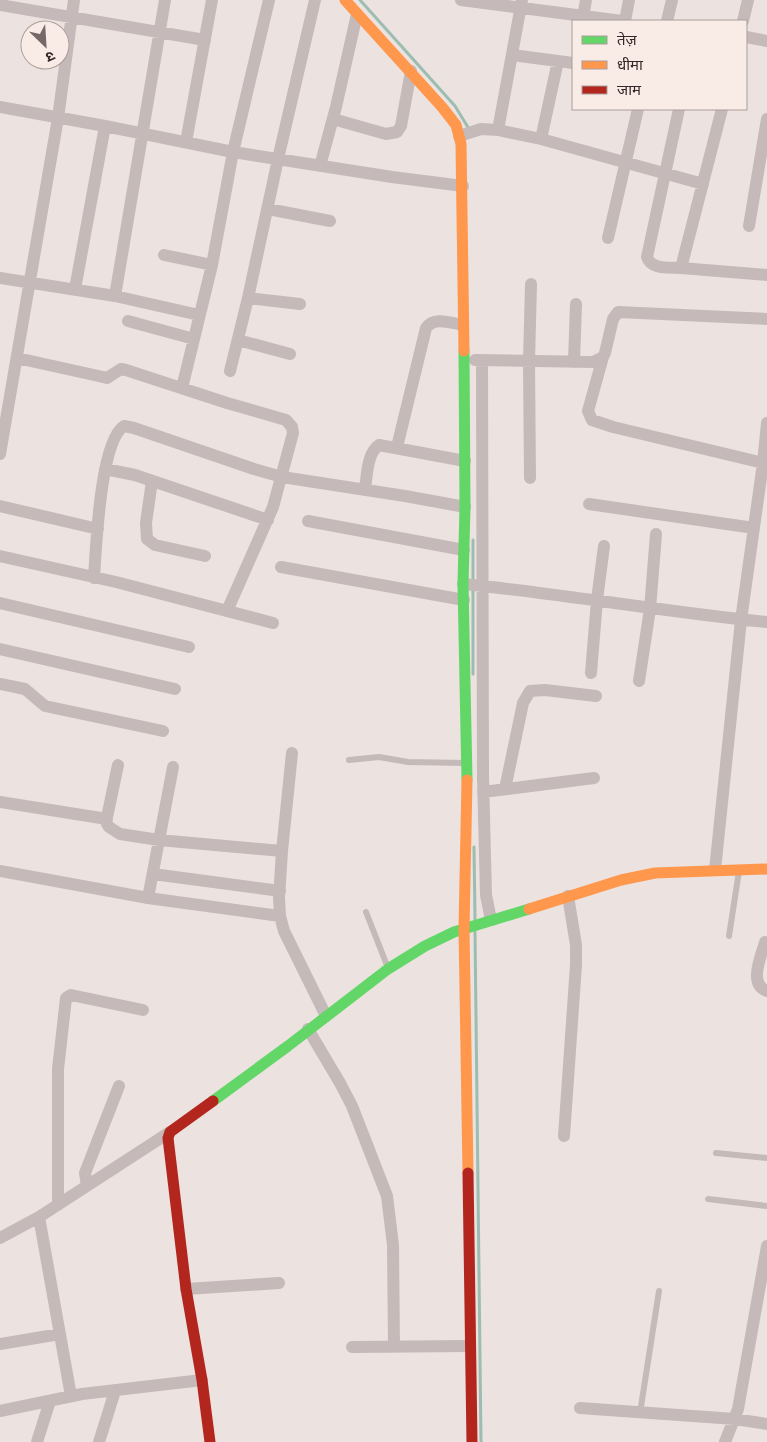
<svg xmlns="http://www.w3.org/2000/svg" width="767" height="1442" viewBox="0 0 767 1442" font-family="'Fira Sans Condensed','Noto Sans Devanagari',sans-serif">
<style>
.lines{fill:none;stroke-linecap:round;stroke-linejoin:round}
.stream{stroke:#9cbdb2;stroke-width:3}
.lane{stroke:#c5bab9;stroke-width:6}
.street{stroke:#c5bab9;stroke-width:12}
.fast{stroke:#63d668;stroke-width:11}
.slow{stroke:#ff974d;stroke-width:11}
.jam{stroke:#b3261e;stroke-width:11}
</style>
<rect width="100%" height="100%" fill="#ece2df"/>
<g class="lines">
<path class="stream" d="M 360,0 L 455,106 L 469,129
M 473,540 L 473,581
M 473,587 L 473,674
M 474,847 L 475,919
M 475,932 L 481,1442"/>
<path class="lane" d="M 349,760 L 379,757 L 408,762 L 465,763
M 366,912 L 388,968
M 729,936 L 739,871
M 716,1153 L 767,1158
M 708,1199 L 767,1206
M 640,1413 L 659,1291"/>
<path class="street" d="M 461,0 L 622,21
M 0,5 L 205,40
M 583,17 L 586,0
M 625,21 L 629,0
M 667,21 L 672,0
M 743,21 L 748,0
M 746,37 L 767,41
M 512,55 L 573,63
M 0,107 L 105,126 L 233,152 L 392,177 L 463,186
M 679,109 L 647,257 C 651,270 670,267 681,268
M 722,109 L 681,268 L 767,275
M 333,119 L 386,134 L 397,132 L 401,126 L 411,71
M 498,130 L 522,0
M 459,136 L 481,129 L 498,130 L 541,139 L 703,184
M 541,139 L 558,61
M 186,142 L 212,0
M 320,166 L 336,107 L 357,14
M 268,209 L 330,221
M 749,226 L 767,119
M 608,238 L 638,109
M 164,255 L 212,265
M 0,278 L 115,296 L 199,315
M 75,289 L 105,126
M 115,296 L 165,0
M 248,298 L 300,304
M 128,321 L 194,339
M 238,340 L 290,354
M 603,357 L 588,411 L 592,420 L 613,427 L 763,463
M 17,358 L 103,377 L 107,378 L 121,369 L 126,370 L 227,403 L 286,420 L 292,427 L 293,433 L 273,507 L 227,611
M 475,360 L 593,362 L 603,357 L 605,353 L 613,319 L 618,312 L 767,319
M 482,360 L 483,777 L 486,895 L 491,920
M 574,362 L 576,304
M 230,371 L 248,298 L 278,159 L 315,0
M 182,388 L 212,265 L 233,152 L 269,0
M 397,447 L 426,328 C 434,316 451,323 463,325
M 0,454 L 58,118 L 74,0
M 105,469 L 135,475 L 268,520
M 530,478 L 529,362 L 531,284
M 152,481 L 146,523 L 147,539 L 155,545 L 205,556
M 365,489 C 367,476 367,453 379,445 L 465,461
M 589,504 L 754,528
M 0,506 L 98,529
M 308,521 L 464,550
M 0,556 L 116,582 L 273,623
M 281,567 L 464,600
M 94,578 C 96,548 100,441 124,426 L 134,428 L 254,469 L 282,477 L 405,496 L 465,507
M 463,584 C 565,594 665,612 767,622
M 0,603 L 189,647
M 0,649 L 175,689
M 591,673 L 597,600 L 604,546
M 639,681 L 650,609 L 656,534
M 0,684 L 25,689 L 45,706 L 163,731
M 292,753 L 282,851 L 279,898 L 280,916 L 284,931 L 326,1016
M 118,765 L 106,822 L 109,827 L 120,834 L 159,840 L 282,851
M 505,789 L 523,703 L 530,691 L 545,690 L 596,696
M 483,792 L 594,778
M 0,802 L 107,819
M 715,870 L 741,620 L 763,463 L 767,423
M 0,871 L 148,898 L 280,916
M 153,874 L 280,891
M 148,898 L 173,767
M 765,942 C 761,957 748,984 767,991
M 308,1029 L 340,1083 L 352,1106 L 387,1196 L 393,1245 L 394,1347
M 564,1136 L 576,965 L 576,945 L 568,896
M 87,1186 L 85,1173 L 119,1086
M 58,1205 L 58,1069 L 66,998 L 71,995 L 143,1010
M 39,1217 L 71,1396
M 0,1238 L 39,1217 L 170,1132
M 186,1289 L 279,1283
M 0,1344 L 60,1334
M 352,1347 L 469,1346
M 580,1408 L 735,1419 L 767,1424
M 0,1411 L 82,1394 L 202,1380
M 37,1442 L 50,1401
M 99,1442 L 115,1391
M 725,1442 L 738,1409 L 767,1246"/>
<path class="fast" d="M 464,351 L 465,507 L 463,584 L 467,780
M 213,1101 L 288,1046 L 388,969 L 425,946 L 454,932 L 529,909"/>
<path class="slow" d="M 345,0 L 442,107 L 456,125 L 461,144 L 464,351
M 467,780 L 464,929 L 468,1173
M 529,909 L 621,880 L 655,873 L 767,869"/>
<path class="jam" d="M 468,1173 L 472,1442
M 210,1442 L 202,1380 L 186,1289 L 168,1138 L 170,1132 L 213,1101"/>
</g>
<rect x="572" y="20" width="175" height="90" fill="#f9ebe6" stroke="#ab9d9a"/>
<rect x="582" y="36" width="25" height="8" fill="#63d668" stroke="#ab9d9a"/>
<text x="617" y="45" font-size="15" fill="#352727">तेज़</text>
<rect x="582" y="61" width="25" height="8" fill="#ff974d" stroke="#ab9d9a"/>
<text x="617" y="70" font-size="15" fill="#352727">धीमा</text>
<rect x="582" y="86" width="25" height="8" fill="#b3261e" stroke="#ab9d9a"/>
<text x="617" y="95" font-size="15" fill="#352727">जाम</text>
<g transform="translate(45 45) rotate(155)"><circle r="24" fill="#f9ebe6" stroke="#ab9d9a"/>
<path d="M0-4L9 19L0 12L-9 19Z" fill="#756867"/>
<text y="-8" font-size="14" font-weight="bold" text-anchor="middle" fill="#352727">उ</text>
</g>
</svg>
